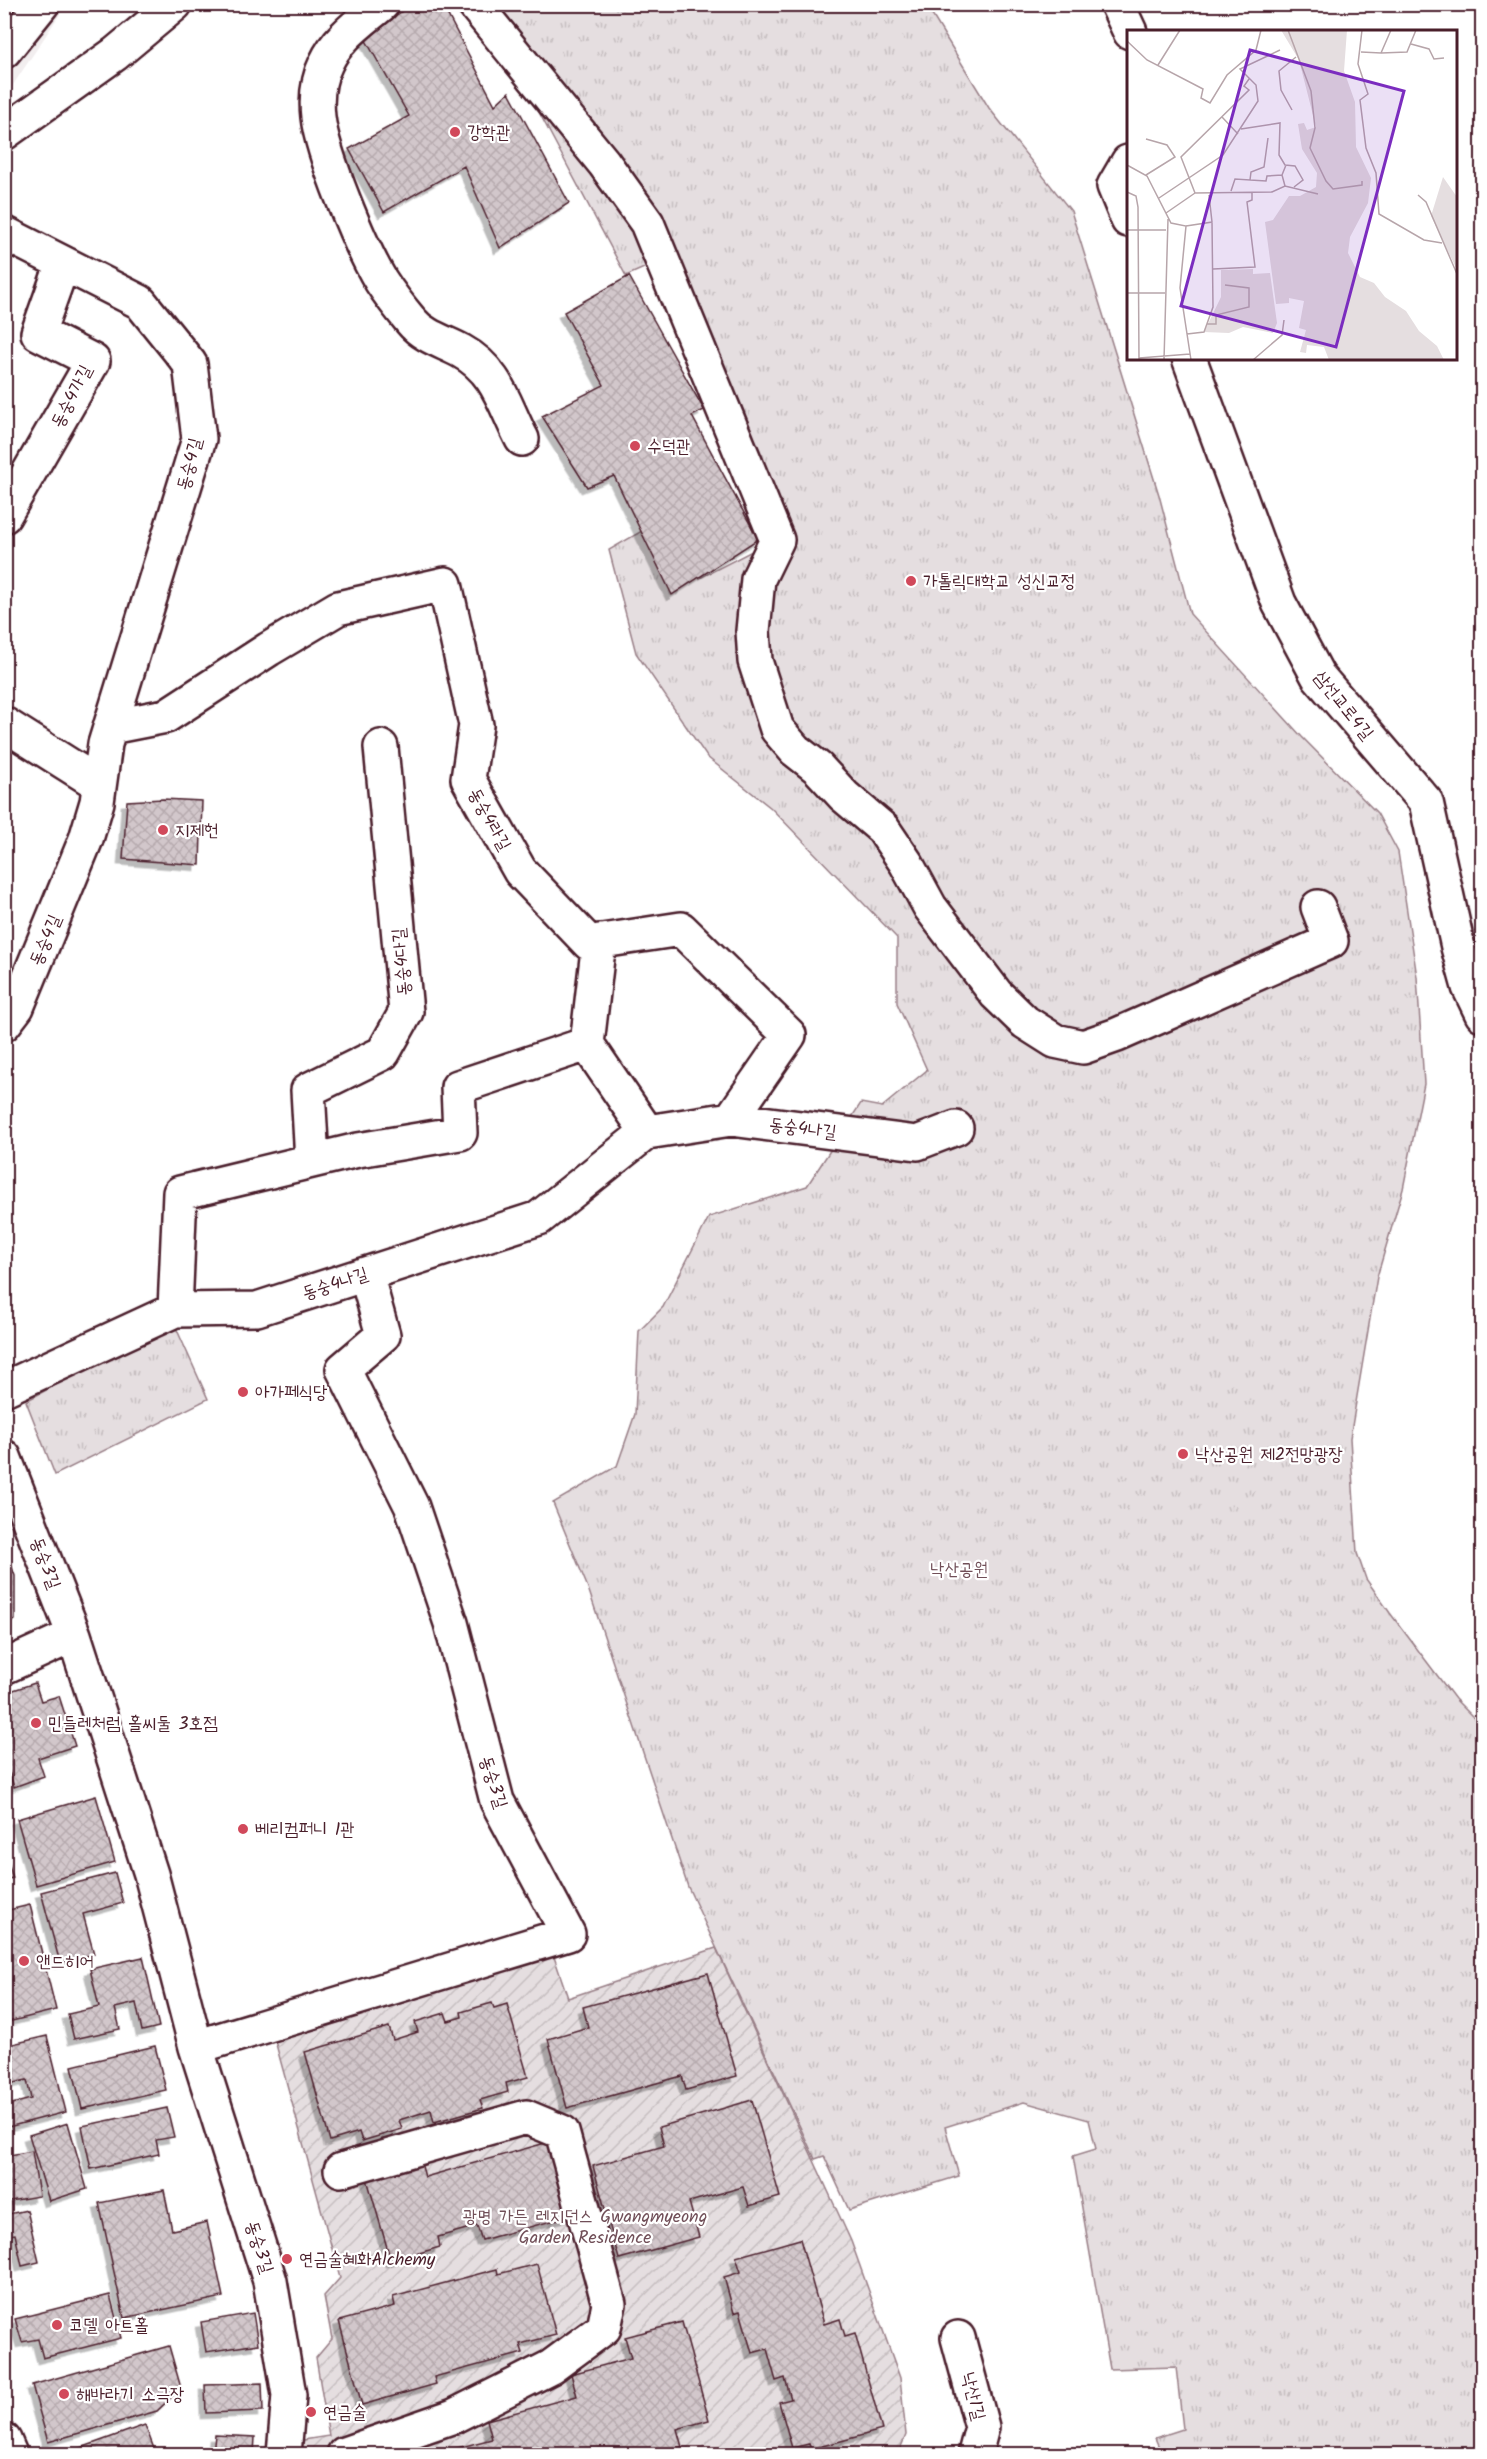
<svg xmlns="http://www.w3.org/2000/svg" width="1487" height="2459" viewBox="0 0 1487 2459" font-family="Kalam,'Poor Story',sans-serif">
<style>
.built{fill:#f2eeef}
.park{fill:url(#park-tufts);stroke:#987e86;stroke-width:1.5}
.garden{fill:url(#garden-furrows);stroke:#987e86;stroke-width:1.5}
.building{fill:url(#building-cross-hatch);stroke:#4a1f2b;stroke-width:1.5;filter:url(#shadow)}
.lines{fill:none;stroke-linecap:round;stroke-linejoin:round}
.minor-casing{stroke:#4a1f2b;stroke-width:38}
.minor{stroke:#fff;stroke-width:33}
.poi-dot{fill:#d1495b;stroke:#fff;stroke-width:2}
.labels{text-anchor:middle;stroke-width:4.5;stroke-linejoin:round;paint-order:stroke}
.poi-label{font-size:18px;fill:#4a1f2b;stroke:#fff;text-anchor:start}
.street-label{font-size:18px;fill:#4a1f2b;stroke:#fff}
.park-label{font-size:18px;fill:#714f58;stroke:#fff}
.inset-road{fill:none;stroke:#b7a5aa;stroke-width:1.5}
.view{fill:#7b2cbf;fill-opacity:0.15;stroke:#7b2cbf;stroke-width:3}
.inset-edge{fill:none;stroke:#4a1f2b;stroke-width:3}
</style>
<defs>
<pattern id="park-tufts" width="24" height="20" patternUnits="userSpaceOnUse" patternTransform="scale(1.5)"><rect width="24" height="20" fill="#e5dee0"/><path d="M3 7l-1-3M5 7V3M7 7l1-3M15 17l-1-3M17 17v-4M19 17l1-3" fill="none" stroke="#c6bec0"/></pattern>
<pattern id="garden-furrows" width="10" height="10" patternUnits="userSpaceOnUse" patternTransform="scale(1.5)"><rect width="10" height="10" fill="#e5dee0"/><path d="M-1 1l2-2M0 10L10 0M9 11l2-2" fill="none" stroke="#c6bec0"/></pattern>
<pattern id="building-cross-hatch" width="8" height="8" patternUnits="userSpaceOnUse" patternTransform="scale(1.5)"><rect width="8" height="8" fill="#d2c7cb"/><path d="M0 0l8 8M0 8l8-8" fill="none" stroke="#b6aaae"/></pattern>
<filter id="shadow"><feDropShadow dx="-5.5" dy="5.5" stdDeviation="0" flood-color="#0004"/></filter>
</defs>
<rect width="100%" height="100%" fill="#fff"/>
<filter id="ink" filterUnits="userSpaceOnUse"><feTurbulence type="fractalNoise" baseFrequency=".0167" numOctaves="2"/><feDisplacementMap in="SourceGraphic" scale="12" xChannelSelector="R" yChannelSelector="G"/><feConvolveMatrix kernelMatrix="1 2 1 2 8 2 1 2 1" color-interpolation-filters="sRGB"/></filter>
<g filter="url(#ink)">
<path class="built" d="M 5,5 L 66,5 L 5,97 Z"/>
<path class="park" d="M 482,5 L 926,5 L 989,108 L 1071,211 L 1159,495 L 1190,614 L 1302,737 L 1377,813 L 1398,852 L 1417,977 L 1424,1084 L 1403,1189 L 1377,1277 L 1350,1438 L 1357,1553 L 1366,1579 L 1390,1613 L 1455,1699 L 1482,1726 L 1482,2454 L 1162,2454 L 1155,2438 L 1183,2429 L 1176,2367 L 1110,2369 L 1073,2156 L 1096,2149 L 1089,2120 L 1024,2102 L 945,2127 L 959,2176 L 849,2210 L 824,2156 L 815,2159 L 688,1887 L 588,1588 L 553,1503 L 617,1466 L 635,1414 L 639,1331 L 663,1307 L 709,1217 L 807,1186 L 861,1103 L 882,1107 L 927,1070 L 897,1003 L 897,938 L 771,808 L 707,757 L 636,653 L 609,550 L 659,521 L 700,578 L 779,537 L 653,264 L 626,276 Z
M 173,1321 L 208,1399 L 55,1475 L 26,1401 Z"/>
<path class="garden" d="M 716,1948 L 851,2241 L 900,2378 L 906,2435 L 898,2454 L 284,2454 L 285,2443 L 329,2436 L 316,2358 L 332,2339 L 324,2296 L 340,2278 L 274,2037 L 552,1951 L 568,1998 Z"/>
<path class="building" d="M 413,4 L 442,4 L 495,105 L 509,92 L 569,203 L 500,248 L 464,166 L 384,212 L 349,149 L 409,116 L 364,37 Z
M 629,276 L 704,410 L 692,416 L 758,539 L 672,595 L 614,476 L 587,487 L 542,416 L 604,385 L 564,312 Z
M 163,799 L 202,801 L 200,865 L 123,859 L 127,801 Z
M 4,1544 L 15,1576 L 15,1620 L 4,1626 Z
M 35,1683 L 41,1701 L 59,1696 L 75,1746 L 38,1758 L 44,1776 L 14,1787 L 4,1757 L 4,1693 Z
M 96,1796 L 115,1862 L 36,1885 L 17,1819 Z
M 4,1849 L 13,1878 L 4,1880 Z
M 115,1873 L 123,1903 L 83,1914 L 94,1954 L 60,1963 L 41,1892 Z
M 30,1905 L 56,2010 L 4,2023 L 4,1911 Z
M 143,1957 L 159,2027 L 142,2031 L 136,2003 L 115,2008 L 120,2029 L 74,2039 L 68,2014 L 99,2007 L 90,1969 Z
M 708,1973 L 737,2076 L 686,2090 L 682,2076 L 567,2108 L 548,2039 L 588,2027 L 583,2007 Z
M 492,2003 L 494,2008 L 507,2004 L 528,2077 L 506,2083 L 508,2092 L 480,2100 L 483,2108 L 434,2122 L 431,2110 L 399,2120 L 402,2129 L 362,2141 L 359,2132 L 330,2141 L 305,2052 L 389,2027 L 393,2040 L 418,2032 L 415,2022 L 445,2013 L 448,2021 L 462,2017 L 461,2012 Z
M 47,2036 L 66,2112 L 8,2127 L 4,2106 L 31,2099 L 27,2080 L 4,2085 L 4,2046 Z
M 155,2046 L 166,2090 L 82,2109 L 72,2066 Z
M 752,2100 L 780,2197 L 749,2206 L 743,2187 L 689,2202 L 699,2237 L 619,2259 L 593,2166 L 664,2146 L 659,2127 Z
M 167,2108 L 174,2137 L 156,2140 L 159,2154 L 91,2169 L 82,2126 Z
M 68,2123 L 87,2189 L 49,2201 L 29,2135 Z
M 549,2142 L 570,2216 L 482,2240 L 477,2226 L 438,2237 L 440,2247 L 391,2261 L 367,2179 L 421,2163 L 425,2177 Z
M 32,2151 L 39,2196 L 4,2202 L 4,2156 Z
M 164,2190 L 172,2230 L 207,2222 L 223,2297 L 124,2318 L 99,2203 Z
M 27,2210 L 39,2262 L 22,2266 L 15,2234 L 4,2236 L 4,2215 Z
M 800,2239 L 824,2324 L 840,2319 L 845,2336 L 855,2333 L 882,2430 L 811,2449 L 809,2444 L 792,2448 L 779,2402 L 791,2399 L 785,2378 L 776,2381 L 767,2349 L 752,2353 L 740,2311 L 734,2313 L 724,2277 L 741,2272 L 736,2257 Z
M 537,2264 L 556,2335 L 520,2344 L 523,2353 L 434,2377 L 436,2384 L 362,2405 L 339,2321 L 395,2306 L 393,2297 L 497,2269 L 498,2274 Z
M 110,2295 L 121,2338 L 43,2358 L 38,2339 L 22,2342 L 15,2319 Z
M 253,2313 L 258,2344 L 206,2352 L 201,2322 Z
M 682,2322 L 709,2420 L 677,2429 L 682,2447 L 654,2454 L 434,2454 L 492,2439 L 487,2420 L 577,2396 L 571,2374 L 631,2358 L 625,2337 Z
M 169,2346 L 181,2388 L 157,2411 L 48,2442 L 32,2385 Z
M 262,2383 L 263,2411 L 206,2413 L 205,2385 Z
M 145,2425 L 156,2454 L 64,2454 Z
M 215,2435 L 255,2437 L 254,2454 L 213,2454 Z"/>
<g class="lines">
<defs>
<path id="minor" d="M 382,4 C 361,22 337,38 326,63 C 318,79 316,99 318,117 C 322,154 361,248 381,281 C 390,295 401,309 411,321 C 424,337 445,342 461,351 C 498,371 504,405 522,439
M 474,4 L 604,163 L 647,223 L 777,540 L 758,579 L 753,631 L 755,661 L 777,729 L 795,750 L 818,768 L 844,796 L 883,829 L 906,863 L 930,907 L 996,994 L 1025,1022 L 1055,1041 L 1083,1047 L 1117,1035 L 1331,941 L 1318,907
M 1117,4 L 1130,32
M 4,51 L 42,4
M 4,133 L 115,54 L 175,4
M 1128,162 L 1114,186 L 1128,220
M 4,233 L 140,302 L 190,364 L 199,439 L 105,744 L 97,802 L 86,839 L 17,1007 L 4,1024
M 1189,358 L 1279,603 L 1318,676 L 1426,802 L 1458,947 L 1469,987 L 1482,1014
M 4,516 L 93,361 L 38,333 L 63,263
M 4,724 L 99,784
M 110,727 L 166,716 L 269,649 L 338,608 L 445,584 L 476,725 L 468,779 L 520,871 L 589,943 L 681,929 L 789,1035 L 731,1119
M 599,941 L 587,1044 L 647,1132
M 312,1161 L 358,1150 L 460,1133 L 458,1087 L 587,1044
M 175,1310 L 180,1193 L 312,1161 L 308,1090 L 383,1053 L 406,1012 L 381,747
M 4,1389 L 175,1310 L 257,1309 L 539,1218 L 647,1132 L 731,1119 L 917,1143 L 956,1128
M 4,1457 L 74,1635 L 4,1667
M 74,1635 L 151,1874 L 196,2047 L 270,2281 L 289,2395 L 284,2454
M 196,2047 L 568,1934 L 497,1801 L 451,1623 L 412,1507 L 343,1369 L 383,1335 L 366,1274
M 341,2170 L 526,2117 L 562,2132 L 609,2304 L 604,2328 L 551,2367 L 454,2416 L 344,2454
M 958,2338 L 982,2427 L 975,2454
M 4,2440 L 10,2454"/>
</defs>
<use href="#minor" class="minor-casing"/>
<use href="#minor" class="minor"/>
</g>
</g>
<g class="poi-dot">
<circle cx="455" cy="132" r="6"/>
<circle cx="635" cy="446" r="6"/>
<circle cx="911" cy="581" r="6"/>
<circle cx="163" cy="830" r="6"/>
<circle cx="243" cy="1392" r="6"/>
<circle cx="1183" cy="1454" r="6"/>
<circle cx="36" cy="1723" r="6"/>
<circle cx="243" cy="1829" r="6"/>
<circle cx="24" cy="1961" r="6"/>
<circle cx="287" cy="2259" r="6"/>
<circle cx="57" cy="2325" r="6"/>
<circle cx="64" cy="2394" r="6"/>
<circle cx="311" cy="2412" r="6"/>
</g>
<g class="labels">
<g class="poi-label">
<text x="467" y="138">강학관</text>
<text x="647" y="452">수덕관</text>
<text x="923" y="587">가톨릭대학교 성신교정</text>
<text x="175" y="836">지제헌</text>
<text x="255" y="1398">아가페식당</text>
<text x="1195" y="1460">낙산공원 제2전망광장</text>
<text x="48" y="1729">민들레처럼 홀씨둘 3호점</text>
<text x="255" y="1835">베리컴퍼니 1관</text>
<text x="36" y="1967">앤드히어</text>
<text x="299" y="2265">연금술혜화Alchemy</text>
<text x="69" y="2331">코델 아트홀</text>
<text x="76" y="2400">해바라기 소극장</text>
<text x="323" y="2418">연금술</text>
</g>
<g class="street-label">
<text transform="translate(71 396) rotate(-63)" y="6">동숭4가길</text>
<text transform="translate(189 464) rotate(-76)" y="6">동숭4길</text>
<text transform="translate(1344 705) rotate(51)" y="6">삼선교로4길</text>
<text transform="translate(490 819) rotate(61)" y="6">동숭4라길</text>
<text transform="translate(45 940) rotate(-67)" y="6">동숭4길</text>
<text transform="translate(401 962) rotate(-95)" y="6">동숭4다길</text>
<text transform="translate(803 1128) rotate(7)" y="6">동숭4나길</text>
<text transform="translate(335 1283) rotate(-18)" y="6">동숭4나길</text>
<text transform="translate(46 1563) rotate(69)" y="6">동숭3길</text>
<text transform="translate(494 1782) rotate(72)" y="6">동숭3길</text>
<text transform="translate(260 2247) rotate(72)" y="6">동숭3길</text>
<text transform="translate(974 2396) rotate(76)" y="6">낙산1길</text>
</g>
<g class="park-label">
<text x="959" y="1575">낙산공원</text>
<text x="585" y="2222">광명 가든 레지던스 Gwangmyeong<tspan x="585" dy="21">Garden Residence</tspan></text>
</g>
</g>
<g transform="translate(1127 30)">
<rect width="330" height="330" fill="#fff"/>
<path d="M 154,0 L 220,0 L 217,41 L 228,72 L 229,117 L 244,148 L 241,173 L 223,207 L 221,223 L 233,247 L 247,253 L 258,267 L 279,281 L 292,301 L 310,316 L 317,330 L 202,330 L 197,317 L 180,315 L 179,323 L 173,322 L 179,300 L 172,298 L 177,271 L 162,268 L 162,273 L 149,274 L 138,192 L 146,190 L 162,166 L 173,166 L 189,157 L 190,143 L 175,119 L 171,94 L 177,93 L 180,100 L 189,97 L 172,30 ZM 316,147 L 330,167 L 330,240 L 304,186 Z" fill="#e5dee0"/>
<path d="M 126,239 L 126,244 L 143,243 L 150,293 L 146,303 L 116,297 L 102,303 L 77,302 L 94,267 L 94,240 Z" fill="#e5dee0"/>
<path class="inset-road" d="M 161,0 L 184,61 L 188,98 L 183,118 L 199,151 L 206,159 L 235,155 L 235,151M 235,0 L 231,34 L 241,64 L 233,70 L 239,118 L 249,143 L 252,184 L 297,210 L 315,213M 0,11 L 20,30 L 76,59 L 74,68 L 83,73 L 100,45 L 129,20 L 134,0M 284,14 L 302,19 L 307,29 L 317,28M 234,22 L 254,23 L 264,0M 254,23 L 280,22 L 289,0M 31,35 L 53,0M 122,49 L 117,56 L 122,60 L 54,127 L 68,163 L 145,162 L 158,156 L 191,164M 165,80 L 154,60 L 152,41 L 169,27M 95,87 L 111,104M 114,99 L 153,93 L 152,125 L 158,135 L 168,136 L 176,150 L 167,157M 19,109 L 40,115 L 48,127 L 19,145M 0,135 L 20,146 L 44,193 L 59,196 L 53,258 L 64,330M 123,150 L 139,151 L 140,146 L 155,145M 158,156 L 155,145 L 159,135M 104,161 L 108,149 L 123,150 L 124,142 L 137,137 L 141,108M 0,162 L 9,166 L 11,177 L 12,330M 291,165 L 299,172 L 330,244M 32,168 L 96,125 L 131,71 L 129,55 L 113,39 L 153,20M 39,183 L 68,163M 59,196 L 85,192 L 82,165M 0,200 L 39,200M 86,239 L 128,237 L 120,172 L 125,170 L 125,163M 0,263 L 38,263M 80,294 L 89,294 L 89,285 L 122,277 L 122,258 L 98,255M 60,304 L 77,302 L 86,277 L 85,192M 12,328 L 63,324M 37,330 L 41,189M 126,330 L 155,305 L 157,290"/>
<path class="view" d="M 123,20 L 277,61 L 209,317 L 54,276 Z"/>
<rect width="330" height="330" class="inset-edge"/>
</g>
<rect width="1487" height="2459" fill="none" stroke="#fff" stroke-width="24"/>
<rect x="12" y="12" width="1463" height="2435" fill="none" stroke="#4a1f2b" stroke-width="2" filter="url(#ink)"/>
</svg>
